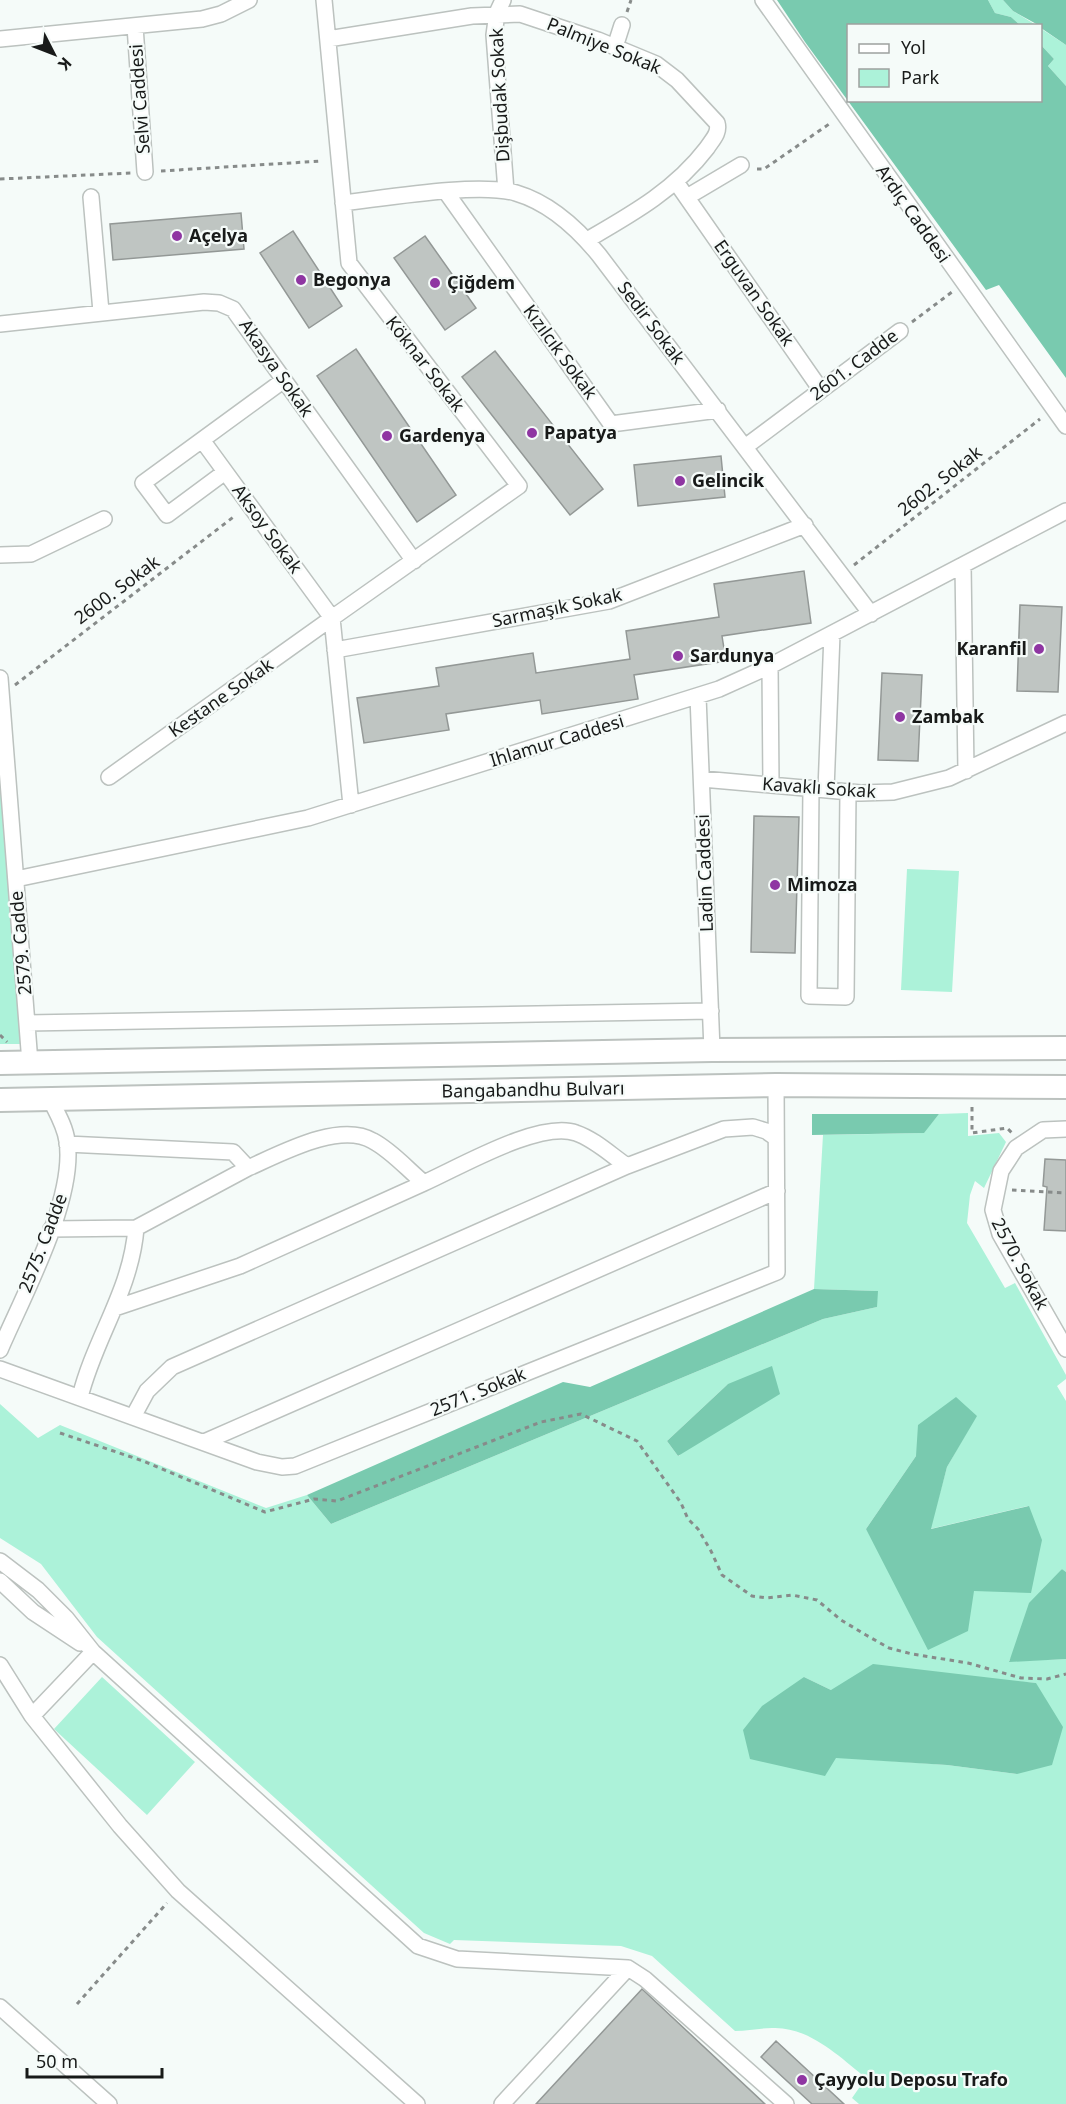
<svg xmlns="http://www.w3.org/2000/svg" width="1066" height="2104" viewBox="0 0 1066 2104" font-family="'Noto Sans',sans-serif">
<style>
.green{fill:#acf2d9;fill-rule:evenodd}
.forest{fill:#79caaf}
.building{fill:#bfc5c2;stroke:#939896;stroke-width:1.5}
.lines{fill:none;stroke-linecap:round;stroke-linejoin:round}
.minor-casing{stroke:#bcc2bf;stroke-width:18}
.primary-casing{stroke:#bcc2bf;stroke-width:26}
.path{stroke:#878b8a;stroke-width:3;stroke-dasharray:4.5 4.5;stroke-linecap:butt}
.minor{stroke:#fff;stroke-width:15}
.primary{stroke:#fff;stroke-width:22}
.poi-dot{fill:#8f36a2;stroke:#f5fbf9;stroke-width:2}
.labels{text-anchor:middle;stroke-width:4.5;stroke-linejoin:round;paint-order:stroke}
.street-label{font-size:18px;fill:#181a19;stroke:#f5fbf9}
.poi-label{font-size:18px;font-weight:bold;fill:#181a19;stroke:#f5fbf9;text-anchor:start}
</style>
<rect width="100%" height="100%" fill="#f5fbf9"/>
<path class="green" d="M 988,0 L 1003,0 L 1013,11 L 1036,25 L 1020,25 L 1011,17 L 995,13 Z
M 1040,28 L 1066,45 L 1066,86 L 1048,66 L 1054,59 L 1041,45 Z
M 0,678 L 29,1044 L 0,1044 Z
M 907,869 L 959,871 L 952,992 L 901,990 Z
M 968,1113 L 968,1136 L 999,1133 L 1006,1142 L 984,1188 L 975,1181 L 970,1195 L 967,1223 L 1005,1288 L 1015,1283 L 1066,1375 L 1066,1379 L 1057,1386 L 1066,1401 L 1066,1572 L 1062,1569 L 1009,1661 L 1066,1659 L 1066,2104 L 859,2104 L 852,2098 L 866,2078 C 840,2057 808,2026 772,2028 C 760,2028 748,2031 735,2031 L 652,1956 L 621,1946 L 454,1940 L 450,1944 L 424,1933 L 97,1637 L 41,1564 L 0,1538 L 0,1404 L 38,1438 L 60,1425 L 266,1508 L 307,1495 L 331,1524 L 823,1319 L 877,1307 L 877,1291 L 814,1289 L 823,1135 L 923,1133 L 939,1114 ZM 728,1384 L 679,1456 L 678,1456 L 667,1441 ZM 976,1416 L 947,1467 L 930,1529 L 1028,1506 L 974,1591 L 866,1529 L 916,1456 ZM 804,1677 L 831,1690 L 1011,1681 L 1036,1683 L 1017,1774 L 947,1765 L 836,1757 Z
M 102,1677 L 195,1762 L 147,1815 L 54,1729 Z"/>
<path class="forest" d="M 777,0 L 988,0 L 995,13 L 1011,17 L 1020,25 L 848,26 L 848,100 L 1040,100 L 1041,45 L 1054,59 L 1048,66 L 1066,86 L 1066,378 L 999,285 L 986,290 L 805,42 Z
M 1003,0 L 1066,0 L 1066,45 L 1041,28 L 1040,26 L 1013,11 Z
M 812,1114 L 939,1114 L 924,1133 L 812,1135 Z
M 814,1289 L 878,1291 L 877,1307 L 823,1319 L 331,1524 L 307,1495 L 563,1382 L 590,1387 Z
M 772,1366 L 780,1394 L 678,1456 L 667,1441 L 728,1384 Z
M 956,1397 L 977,1416 L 947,1467 L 931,1529 L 1029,1506 L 1042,1540 L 1031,1593 L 974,1591 L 968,1631 L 928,1650 L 866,1529 L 916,1456 L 918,1425 Z
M 1062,1569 L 1066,1572 L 1066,1659 L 1009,1662 L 1029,1603 Z
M 873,1664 L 1036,1683 L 1063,1727 L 1052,1765 L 1017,1774 L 947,1765 L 836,1758 L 825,1776 L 750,1759 L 743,1730 L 762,1706 L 804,1677 L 831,1690 Z"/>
<path class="building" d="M 241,213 L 244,249 L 113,260 L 110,224 Z
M 293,231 L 342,306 L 309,328 L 260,253 Z
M 425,236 L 476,308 L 445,330 L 394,258 Z
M 356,349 L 456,495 L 417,522 L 317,376 Z
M 495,351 L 603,489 L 570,515 L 462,377 Z
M 721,456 L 725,497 L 638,506 L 634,465 Z
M 804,571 L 811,623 L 722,636 L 726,661 L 634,675 L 638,699 L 542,714 L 540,700 L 446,714 L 449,730 L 364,743 L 357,698 L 439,686 L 436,668 L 533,653 L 536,673 L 630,659 L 626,631 L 719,617 L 714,584 Z
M 1020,605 L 1062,607 L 1058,692 L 1017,691 Z
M 882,673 L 922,675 L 918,761 L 878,760 Z
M 754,816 L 799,817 L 795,953 L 751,952 Z
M 1045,1159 L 1066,1160 L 1066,1231 L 1044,1230 L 1047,1187 L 1043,1186 Z
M 642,1989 L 765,2104 L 536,2104 Z
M 776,2041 L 844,2104 L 812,2104 L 761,2057 Z"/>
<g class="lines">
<defs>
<path id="minor" d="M 324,0 L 349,263 L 519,486 L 332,618 L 351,805
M 503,0 L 497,13 L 494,35 L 506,191
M 763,0 L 1066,426
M 135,26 L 145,172
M 0,39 L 202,19 L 221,14 L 249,0
M 328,39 L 472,16 L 520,14 L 598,40 L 656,64 L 677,80 L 717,123 C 720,133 712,140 707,148 C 675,190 632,214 587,240
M 615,47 L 622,25
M 676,182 L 821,390
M 446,192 L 611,424 L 718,410
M 91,197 L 101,312
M 687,197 L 741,165
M 343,203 C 386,198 478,182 516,193 C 550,203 577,228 599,255 L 871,614
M 0,324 L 204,302 L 219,303 L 233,309 L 414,561
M 745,447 L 900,331
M 225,472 L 167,515 L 143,483 L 284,380
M 0,555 L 31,554 L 104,519
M 963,565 L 966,771
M 335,650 L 609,601 L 805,525
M 770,666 L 771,785
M 0,678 L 30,1063
M 698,696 L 712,1050
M 109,777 L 332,618 L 202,440
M 702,779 L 861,793 L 893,792 L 949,778 L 1066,723
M 811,788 L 809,996 L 846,997 L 848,792
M 826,790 L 832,634
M 16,879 L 308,818 L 719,689 L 770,666 L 1066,511
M 27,1023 L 711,1011
M 1066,1129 L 1043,1130 L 1016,1148 L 1001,1171 L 993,1210 L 1000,1234 L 1066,1349
M 67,1144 L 233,1152 L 248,1168 C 280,1154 339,1121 373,1141 C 392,1151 408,1170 424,1183 C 460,1167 540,1120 576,1133 C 594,1139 611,1155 627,1166
M 136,1228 L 248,1168
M 51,1229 L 136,1228 C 131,1291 95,1337 80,1397
M 115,1308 L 240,1266 L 424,1183
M 0,1350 C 23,1296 76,1199 67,1141 C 65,1126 57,1113 50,1099
M 0,1369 L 257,1462 L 282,1467 L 295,1466 L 777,1272 L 776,1085
M 133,1417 L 147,1391 L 172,1367 L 627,1166 L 724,1129 L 753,1127 L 766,1131 L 776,1138
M 204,1442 L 777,1191
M 0,1561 L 38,1590 L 66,1618 L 93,1652
M 0,1581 L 33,1612 L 80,1643
M 0,1665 L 32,1716 L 93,1652 L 418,1946 L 457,1959 L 628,1968 L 645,1979 L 786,2104
M 32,1716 L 120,1826 L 178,1891 L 417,2104
M 0,2007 L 109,2104
M 502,2104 L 628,1968"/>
<path id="primary" d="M 0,1063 L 712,1050 L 1066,1048
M 0,1100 L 776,1085 L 1066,1087"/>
</defs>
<use href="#minor" class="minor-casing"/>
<use href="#primary" class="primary-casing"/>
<path class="path" d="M 627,12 L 631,0
M 757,169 L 764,169 L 832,122
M 161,171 L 322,161
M 0,179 L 131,173
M 912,322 L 952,292
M 854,565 L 1040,419
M 15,685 L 236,515
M 0,1035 L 7,1042
M 972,1107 L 972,1133 L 1007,1128 L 1012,1133
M 1012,1190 L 1066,1193
M 60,1433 L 143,1461 L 265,1512 L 314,1499 L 337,1501 L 541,1422 L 581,1414 L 637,1441 L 681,1503 L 688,1519 L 698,1529 L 711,1551 L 722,1575 L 752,1596 L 767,1598 L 792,1595 L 817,1600 L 841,1620 L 866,1635 L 889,1648 L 912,1654 L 968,1663 L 1021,1678 L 1047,1679 L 1066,1674
M 77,2004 L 167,1903"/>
<use href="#minor" class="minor"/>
<use href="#primary" class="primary"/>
</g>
<g class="poi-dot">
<circle cx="177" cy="236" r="6"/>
<circle cx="301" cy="280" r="6"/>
<circle cx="435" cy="283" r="6"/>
<circle cx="532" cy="433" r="6"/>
<circle cx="387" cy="436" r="6"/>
<circle cx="680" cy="481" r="6"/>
<circle cx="1039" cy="649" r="6"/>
<circle cx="678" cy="656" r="6"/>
<circle cx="900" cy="717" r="6"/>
<circle cx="775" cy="885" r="6"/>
<circle cx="802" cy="2080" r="6"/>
</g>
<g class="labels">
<g class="street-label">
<text transform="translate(604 46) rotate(22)" y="6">Palmiye Sokak</text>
<text transform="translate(500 95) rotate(-93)" y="6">Dişbudak Sokak</text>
<text transform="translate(140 99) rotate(-94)" y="6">Selvi Caddesi</text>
<text transform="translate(913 214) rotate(55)" y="6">Ardıç Caddesi</text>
<text transform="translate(754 293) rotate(55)" y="6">Erguvan Sokak</text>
<text transform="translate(651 323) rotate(53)" y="6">Sedir Sokak</text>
<text transform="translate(560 352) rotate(54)" y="6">Kızılcık Sokak</text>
<text transform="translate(425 364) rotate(52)" y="6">Köknar Sokak</text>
<text transform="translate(854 365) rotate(-37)" y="6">2601. Cadde</text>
<text transform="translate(276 368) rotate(55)" y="6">Akasya Sokak</text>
<text transform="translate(940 481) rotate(-38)" y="6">2602. Sokak</text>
<text transform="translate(267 529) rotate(54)" y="6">Aksoy Sokak</text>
<text transform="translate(117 590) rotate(-37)" y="6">2600. Sokak</text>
<text transform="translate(557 608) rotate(-12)" y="6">Sarmaşık Sokak</text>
<text transform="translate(221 698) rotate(-35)" y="6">Kestane Sokak</text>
<text transform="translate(557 741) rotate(-17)" y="6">Ihlamur Caddesi</text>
<text transform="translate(819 788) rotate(4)" y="6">Kavaklı Sokak</text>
<text transform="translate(705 873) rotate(-92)" y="6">Ladin Caddesi</text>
<text transform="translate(21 943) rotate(-95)" y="6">2579. Cadde</text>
<text transform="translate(533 1090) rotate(-1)" y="6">Bangabandhu Bulvarı</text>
<text transform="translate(43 1243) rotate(-69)" y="6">2575. Cadde</text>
<text transform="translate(1020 1264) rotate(62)" y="6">2570. Sokak</text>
<text transform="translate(478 1392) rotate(-22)" y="6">2571. Sokak</text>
</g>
<g class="poi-label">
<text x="189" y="242">Açelya</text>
<text x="313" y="286">Begonya</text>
<text x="447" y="289">Çiğdem</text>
<text x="544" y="439">Papatya</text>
<text x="399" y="442">Gardenya</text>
<text x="692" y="487">Gelincik</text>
<text x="1027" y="655" text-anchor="end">Karanfil</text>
<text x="690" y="662">Sardunya</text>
<text x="912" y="723">Zambak</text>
<text x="787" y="891">Mimoza</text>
<text x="814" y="2086">Çayyolu Deposu Trafo</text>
</g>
</g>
<rect x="847" y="24" width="195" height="78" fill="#f5fbf9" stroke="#9da19f" stroke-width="1.5"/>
<rect x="859" y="44" width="30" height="9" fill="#ffffff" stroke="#9da19f" stroke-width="1.5"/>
<text x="901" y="54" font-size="18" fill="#181a19">Yol</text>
<rect x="859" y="69" width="30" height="18" fill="#acf2d9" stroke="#9da19f" stroke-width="1.5"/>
<text x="901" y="84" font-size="18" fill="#181a19">Park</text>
<g transform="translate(54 54) rotate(132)" stroke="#f5fbf9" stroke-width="4.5" paint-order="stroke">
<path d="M0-4.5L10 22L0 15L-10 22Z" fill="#181a19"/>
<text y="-9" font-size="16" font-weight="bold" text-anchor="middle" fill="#181a19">K</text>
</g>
<path d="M27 2068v9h135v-9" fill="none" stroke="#181a19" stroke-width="3"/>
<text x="36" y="2068" font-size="18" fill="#181a19" stroke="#f5fbf9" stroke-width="4.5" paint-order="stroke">50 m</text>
</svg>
